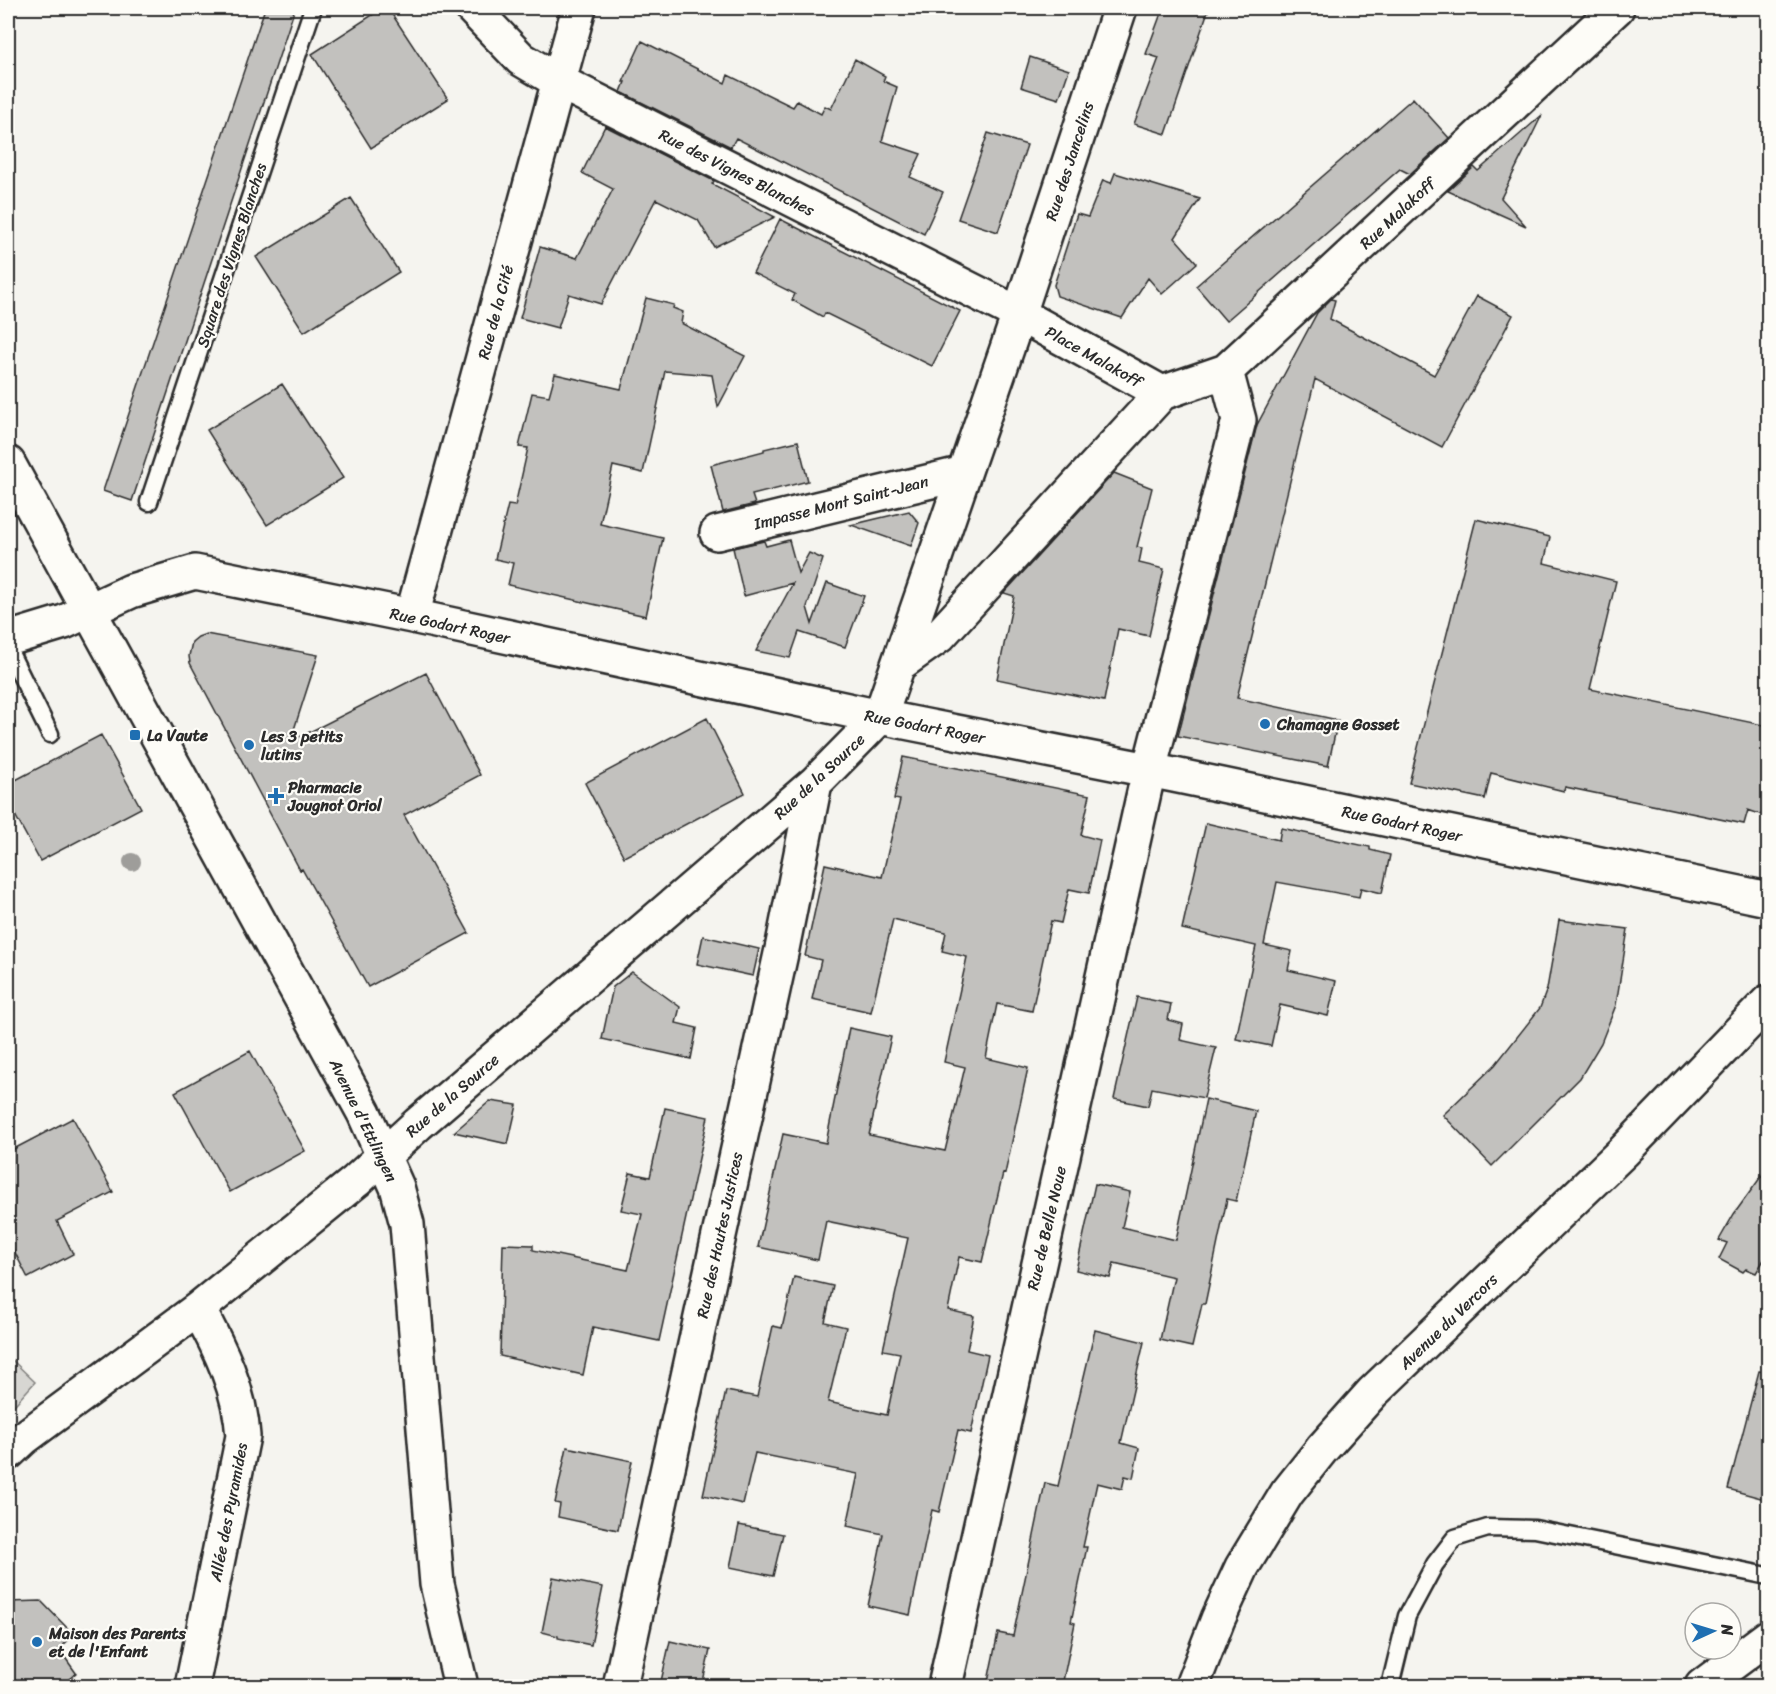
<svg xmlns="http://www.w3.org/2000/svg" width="1776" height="1694" viewBox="0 0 1776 1694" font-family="Sriracha,sans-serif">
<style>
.green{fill:#d7d6d2;stroke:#81807e;stroke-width:1.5}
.building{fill:#c2c1be;stroke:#2b2b2b;stroke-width:1.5}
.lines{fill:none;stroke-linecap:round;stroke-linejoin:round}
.service-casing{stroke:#2b2b2b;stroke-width:21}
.minor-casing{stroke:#2b2b2b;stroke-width:38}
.tertiary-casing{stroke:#2b2b2b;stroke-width:38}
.service{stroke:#fdfcf7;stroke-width:16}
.minor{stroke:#fdfcf7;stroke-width:33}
.tertiary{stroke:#fdfcf7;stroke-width:33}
.tree{fill:#9e9d9a}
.poi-dot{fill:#1f6fb2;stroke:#fdfcf7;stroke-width:2}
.labels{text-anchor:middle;stroke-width:4.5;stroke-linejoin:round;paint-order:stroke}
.street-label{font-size:16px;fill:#2b2b2b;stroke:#fdfcf7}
.poi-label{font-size:16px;font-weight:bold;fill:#2b2b2b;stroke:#fdfcf7;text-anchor:start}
</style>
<rect width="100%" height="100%" fill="#f5f4ef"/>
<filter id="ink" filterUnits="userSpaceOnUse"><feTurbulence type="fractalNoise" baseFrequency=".0167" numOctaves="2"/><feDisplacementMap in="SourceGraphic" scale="12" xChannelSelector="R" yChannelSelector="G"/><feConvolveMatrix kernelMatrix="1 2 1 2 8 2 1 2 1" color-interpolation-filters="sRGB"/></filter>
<g filter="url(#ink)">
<path class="green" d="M 8,1356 L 35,1382 L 8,1412 Z"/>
<path class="building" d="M 265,8 L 295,8 L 132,501 L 103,491 Z
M 383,8 L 388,8 L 448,99 L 371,148 L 312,54 Z
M 1163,8 L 1209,8 L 1166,134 L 1134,124 L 1159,58 L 1146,54 Z
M 642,41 L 725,83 L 728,75 L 793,107 L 797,101 L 821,114 L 825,106 L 831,109 L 855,59 L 885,76 L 883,81 L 897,87 L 882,141 L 921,154 L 910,177 L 943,192 L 924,234 L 736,138 L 731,147 L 621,92 L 625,82 L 623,82 Z
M 1030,57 L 1069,70 L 1059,99 L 1021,87 Z
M 1413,98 L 1449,138 L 1410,174 L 1400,169 L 1226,321 L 1196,286 Z
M 1542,115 L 1501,198 L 1526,226 L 1448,191 L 1474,167 L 1478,171 Z
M 605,126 L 714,181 L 712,184 L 775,217 L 714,247 L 698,220 L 656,199 L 601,304 L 569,294 L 558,328 L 520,318 L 540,247 L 577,258 L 613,189 L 582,173 Z
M 988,133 L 1027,145 L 998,232 L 958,219 Z
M 1115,173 L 1200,199 L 1175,238 L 1197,263 L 1162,294 L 1148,278 L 1122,318 L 1057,296 L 1054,285 L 1077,214 L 1088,217 L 1103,180 L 1111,183 Z
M 351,198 L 399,272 L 304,332 L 256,257 Z
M 780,219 L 960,311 L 932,366 L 825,313 L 823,317 L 792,300 L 795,294 L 753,273 Z
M 1477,296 L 1513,315 L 1442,447 L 1315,379 L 1237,698 L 1338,720 L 1328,766 L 1178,736 L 1257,425 L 1317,313 L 1331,299 L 1335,300 L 1330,319 L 1434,375 Z
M 646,298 L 674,305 L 673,308 L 683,312 L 681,323 L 745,356 L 718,407 L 712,375 L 665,371 L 643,473 L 613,466 L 600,524 L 663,538 L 646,616 L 508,585 L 513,563 L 495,559 L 508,505 L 515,506 L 528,448 L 519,447 L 532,393 L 549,396 L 555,374 L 621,389 Z
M 282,384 L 343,478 L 267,525 L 207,430 Z
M 798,441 L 808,481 L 752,495 L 755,504 L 723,512 L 711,465 L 764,451 L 764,449 Z
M 1114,473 L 1152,488 L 1137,547 L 1142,548 L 1139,563 L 1164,569 L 1149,636 L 1118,629 L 1104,701 L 997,679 L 1014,596 L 1004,593 Z
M 909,511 L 919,523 L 911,546 L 851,525 Z
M 1476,519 L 1550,537 L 1544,563 L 1616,581 L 1590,689 L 1768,726 L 1768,817 L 1748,810 L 1744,824 L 1565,787 L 1564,791 L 1491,773 L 1485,799 L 1409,783 Z
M 789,540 L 798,573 L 809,553 L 823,559 L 807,607 L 812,624 L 827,583 L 864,596 L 845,647 L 799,632 L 790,658 L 756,651 L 793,583 L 744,596 L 733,548 L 764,541 L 766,546 Z
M 206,634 L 318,655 L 290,742 L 426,673 L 480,775 L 404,815 L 469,933 L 368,987 L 302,869 L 300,870 L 190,663 L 189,656 L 192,642 L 198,637 Z
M 707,718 L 745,793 L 624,857 L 585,783 Z
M 101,735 L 141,808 L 40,861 L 8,802 L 8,784 Z
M 903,757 L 1090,795 L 1081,835 L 1100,840 L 1089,893 L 1069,889 L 1061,923 L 1051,921 L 1032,1011 L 997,1004 L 986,1058 L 1028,1068 L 1005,1174 L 1003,1173 L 982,1262 L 959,1257 L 948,1310 L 974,1316 L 967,1350 L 988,1355 L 971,1433 L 958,1430 L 939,1512 L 932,1510 L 910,1615 L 868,1606 L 883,1534 L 847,1526 L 858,1474 L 755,1453 L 743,1504 L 703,1495 L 726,1391 L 757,1397 L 773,1326 L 782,1328 L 794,1277 L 833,1286 L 825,1322 L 846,1327 L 828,1402 L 887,1415 L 900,1353 L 883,1350 L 908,1238 L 826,1221 L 818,1260 L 758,1247 L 783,1134 L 826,1143 L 849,1028 L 891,1037 L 869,1135 L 945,1151 L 965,1067 L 944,1062 L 967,957 L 942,951 L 946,932 L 893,919 L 871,1012 L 812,999 L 821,960 L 805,956 L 825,864 L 882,877 L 900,800 L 894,799 Z
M 1206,823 L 1279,840 L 1281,828 L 1370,847 L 1370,850 L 1390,855 L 1382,893 L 1361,888 L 1359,897 L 1277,882 L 1264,945 L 1292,951 L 1288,970 L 1336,981 L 1328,1016 L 1280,1005 L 1271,1046 L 1236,1039 L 1256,946 L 1182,929 Z
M 1559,920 L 1628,929 L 1616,1005 L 1601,1043 L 1580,1078 L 1492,1166 L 1443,1115 L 1495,1065 L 1540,1008 L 1547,989 Z
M 703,936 L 759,949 L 753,976 L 697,964 Z
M 632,972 L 680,1007 L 676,1023 L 697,1028 L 691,1059 L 602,1039 L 613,987 Z
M 1137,997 L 1171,1004 L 1168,1020 L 1183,1024 L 1180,1040 L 1216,1048 L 1204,1098 L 1152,1088 L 1148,1106 L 1114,1099 Z
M 250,1051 L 305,1151 L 230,1192 L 175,1092 Z
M 1206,1099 L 1256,1111 L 1236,1201 L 1227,1199 L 1205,1304 L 1202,1304 L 1192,1347 L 1160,1340 L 1174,1277 L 1114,1263 L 1110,1278 L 1076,1270 L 1095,1184 L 1130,1192 L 1122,1227 L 1176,1240 Z
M 490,1101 L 517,1105 L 508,1144 L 454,1132 Z
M 665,1108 L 708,1117 L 659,1341 L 593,1327 L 583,1375 L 500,1356 L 503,1244 L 533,1245 L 533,1250 L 628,1270 L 642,1214 L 621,1210 L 630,1173 L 650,1177 Z
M 73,1118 L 113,1192 L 57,1221 L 73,1254 L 28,1278 L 8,1239 L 8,1152 Z
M 1768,1167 L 1768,1253 L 1756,1273 L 1746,1269 L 1743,1272 L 1719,1259 L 1727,1243 L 1719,1240 L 1734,1214 Z
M 1095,1330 L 1144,1342 L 1121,1443 L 1139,1448 L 1133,1478 L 1125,1476 L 1122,1489 L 1097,1483 L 1083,1547 L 1087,1547 L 1071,1622 L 1075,1623 L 1062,1686 L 987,1686 L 998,1633 L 1013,1636 L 1045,1483 L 1058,1486 Z
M 1759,1371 L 1768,1372 L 1768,1500 L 1728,1489 Z
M 567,1447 L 632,1461 L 618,1530 L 558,1517 L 560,1504 L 555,1503 Z
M 739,1525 L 783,1534 L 773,1576 L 730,1567 Z
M 553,1577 L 603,1587 L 591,1645 L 558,1638 L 558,1636 L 542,1632 Z
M 41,1601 L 74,1635 L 59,1649 L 76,1673 L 62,1685 L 8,1686 L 8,1602 Z
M 670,1641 L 710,1650 L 702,1686 L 660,1686 Z"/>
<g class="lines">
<defs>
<path id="service" d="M 149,502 L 313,8
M 8,649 L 50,734
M 1390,1686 L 1407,1616 L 1435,1564 L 1455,1538 L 1488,1528 L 1535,1529 L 1768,1576"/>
<path id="minor" d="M 472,8 L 521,59 L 558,81 L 1019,314 L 1120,8
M 717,533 L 964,473
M 412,616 L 579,8
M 8,639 L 64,622 L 131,591 L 195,572 L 412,616 L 880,717 L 1174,775 L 1768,899
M 898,665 L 939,636 L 1162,393 L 1226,371 L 1617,8
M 8,1453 L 24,1438 L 198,1309 L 356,1181 L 418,1124 L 815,783 L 880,717 L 1019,314 L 1162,393
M 192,1686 L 243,1436 C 240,1390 220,1348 198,1309
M 620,1686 L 782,949 L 815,783
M 945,1686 L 1149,770 L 1239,420 L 1226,371
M 1192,1686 L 1218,1619 L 1242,1567 L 1287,1493 L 1322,1449 L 1372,1393 L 1624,1151 L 1768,1002
M 1702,1686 L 1768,1637"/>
<path id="tertiary" d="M 8,463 L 364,1113 L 397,1187 L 407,1224 L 437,1584 L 461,1686"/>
</defs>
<use href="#service" class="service-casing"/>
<use href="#minor" class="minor-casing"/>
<use href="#tertiary" class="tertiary-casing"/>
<use href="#service" class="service"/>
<use href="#minor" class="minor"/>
<use href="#tertiary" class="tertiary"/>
</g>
<circle class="tree" cx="132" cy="862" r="9"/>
</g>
<g class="poi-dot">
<circle cx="1265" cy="724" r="6"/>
<rect x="129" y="729" width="12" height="12" rx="3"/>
<circle cx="249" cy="745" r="6"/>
<path d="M273 787h6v6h6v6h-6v6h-6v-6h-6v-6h6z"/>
<circle cx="37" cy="1642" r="6"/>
</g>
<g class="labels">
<g class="street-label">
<text transform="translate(1069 161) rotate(-72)" y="6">Rue des Jancelins</text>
<text transform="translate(737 172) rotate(27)" y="6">Rue des Vignes Blanches</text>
<text transform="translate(1397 213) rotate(-43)" y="6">Rue Malakoff</text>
<text transform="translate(231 255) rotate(-72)" y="6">Square des Vignes Blanches</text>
<text transform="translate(495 312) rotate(-75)" y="6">Rue de la Cité</text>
<text transform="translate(1094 356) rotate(29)" y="6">Place Malakoff</text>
<text transform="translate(841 502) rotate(-14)" y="6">Impasse Mont Saint-Jean</text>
<text transform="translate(450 625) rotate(12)" y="6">Rue Godart Roger</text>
<text transform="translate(925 726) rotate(11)" y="6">Rue Godart Roger</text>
<text transform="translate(819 776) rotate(-43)" y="6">Rue de la Source</text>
<text transform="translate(1402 823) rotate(12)" y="6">Rue Godart Roger</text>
<text transform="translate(452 1095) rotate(-41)" y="6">Rue de la Source</text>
<text transform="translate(364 1120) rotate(64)" y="6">Avenue d'Ettlingen</text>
<text transform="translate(1046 1228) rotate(-77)" y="6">Rue de Belle Noue</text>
<text transform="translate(719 1235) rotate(-78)" y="6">Rue des Hautes Justices</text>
<text transform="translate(1448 1321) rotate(-44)" y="6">Avenue du Vercors</text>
<text transform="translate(228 1512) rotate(-79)" y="6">Allée des Pyramides</text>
</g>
<g class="poi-label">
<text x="1277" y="730">Chamagne Gosset</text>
<text x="147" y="741">La Vaute</text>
<text x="261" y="742">Les 3 petits<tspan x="261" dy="18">lutins</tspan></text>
<text x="288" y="793">Pharmacie<tspan x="288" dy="18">Jougnot Oriol</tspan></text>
<text x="49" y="1639">Maison des Parents<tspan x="49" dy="18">et de l'Enfant</tspan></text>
</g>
</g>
<rect width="1776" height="1694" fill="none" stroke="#fdfcf7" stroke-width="30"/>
<rect x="15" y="15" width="1746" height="1664" fill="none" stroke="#2b2b2b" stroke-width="2" filter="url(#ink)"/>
<g transform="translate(1713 1631) rotate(86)"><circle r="28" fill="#fdfcf7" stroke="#a9a8a5" stroke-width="1.5"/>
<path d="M0-4.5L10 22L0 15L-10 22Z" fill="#1f6fb2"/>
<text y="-9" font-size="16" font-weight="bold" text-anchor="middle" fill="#2b2b2b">N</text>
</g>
</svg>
